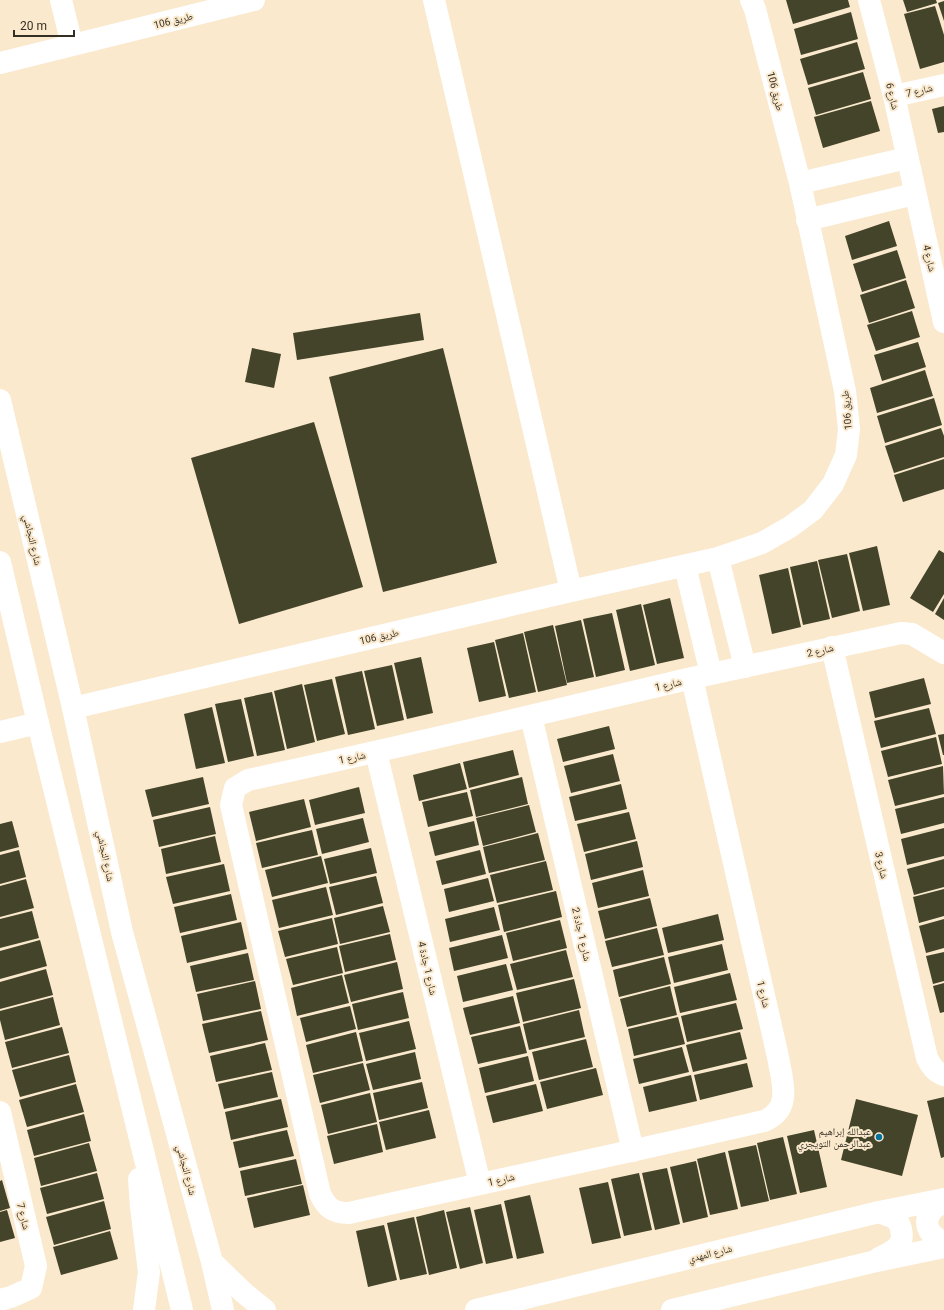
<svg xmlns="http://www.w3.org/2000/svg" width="944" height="1310" viewBox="0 0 944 1310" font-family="Roboto,'Noto Naskh Arabic',sans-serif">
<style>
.building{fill:#43442a}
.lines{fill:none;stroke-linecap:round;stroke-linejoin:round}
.minor{stroke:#fff;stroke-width:22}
.major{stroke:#fff;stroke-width:22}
.poi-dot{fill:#08709d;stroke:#fae9cd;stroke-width:1.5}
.labels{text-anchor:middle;stroke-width:4;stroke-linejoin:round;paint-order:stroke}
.street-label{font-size:10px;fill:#352e24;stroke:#fae9cd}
.poi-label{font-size:10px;fill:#352e24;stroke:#fae9cd;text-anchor:end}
</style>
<rect width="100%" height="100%" fill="#fae9cd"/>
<path class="building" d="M 786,0 L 848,0 L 850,7 L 793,24 Z
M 903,0 L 936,0 L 937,3 L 907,12 Z
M 944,1 L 944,21 L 938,3 Z
M 935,6 L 944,35 L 944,62 L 920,69 L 904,14 Z
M 851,12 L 858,39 L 801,55 L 794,29 Z
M 857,42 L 865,69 L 808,85 L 800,59 Z
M 863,72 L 871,99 L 816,115 L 808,88 Z
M 871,101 L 880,131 L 823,148 L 814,117 Z
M 944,106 L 944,132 L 938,133 L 932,109 Z
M 889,221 L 897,246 L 852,260 L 845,236 Z
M 897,250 L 906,278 L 862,292 L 853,264 Z
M 906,280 L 915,308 L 869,323 L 860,295 Z
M 912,311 L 920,337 L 876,351 L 867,325 Z
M 420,313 L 424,340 L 297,360 L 293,333 Z
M 918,342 L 926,367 L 882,381 L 874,355 Z
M 252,348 L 281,354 L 274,388 L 245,382 Z
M 443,348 L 497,563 L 383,592 L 329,377 Z
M 925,370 L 933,396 L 877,413 L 870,388 Z
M 934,398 L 942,425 L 885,443 L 877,416 Z
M 314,422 L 363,587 L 239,624 L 191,458 Z
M 941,428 L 944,436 L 944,457 L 894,473 L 885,446 Z
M 944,459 L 944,489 L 903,502 L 894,475 Z
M 877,546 L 890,605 L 863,611 L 849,553 Z
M 939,550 L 944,553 L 944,594 L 933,612 L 910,598 Z
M 847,554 L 860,611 L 832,618 L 818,560 Z
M 817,561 L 830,619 L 803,625 L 790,567 Z
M 788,568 L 801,627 L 772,634 L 759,575 Z
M 670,598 L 684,658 L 657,664 L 643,605 Z
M 944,598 L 944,620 L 935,614 Z
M 641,604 L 655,665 L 630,671 L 616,610 Z
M 612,613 L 625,670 L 596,677 L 583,619 Z
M 581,620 L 594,677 L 567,683 L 555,626 Z
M 553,625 L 567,685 L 538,692 L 524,632 Z
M 523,633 L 536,692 L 509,698 L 495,640 Z
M 494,642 L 506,696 L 479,702 L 467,648 Z
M 421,657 L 433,713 L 407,719 L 394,663 Z
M 392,665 L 404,720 L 377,726 L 364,671 Z
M 362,671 L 375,729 L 348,735 L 335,677 Z
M 924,678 L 931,704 L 875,718 L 869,692 Z
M 332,679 L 345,734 L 317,741 L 304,685 Z
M 302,684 L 315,742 L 287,749 L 274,691 Z
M 272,692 L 285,750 L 257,756 L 244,698 Z
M 241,699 L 254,756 L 228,762 L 215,704 Z
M 212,707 L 225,763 L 196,769 L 184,714 Z
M 929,708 L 936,734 L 881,748 L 874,721 Z
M 609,726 L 615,749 L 563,762 L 557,739 Z
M 944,734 L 944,755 L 943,755 L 938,735 Z
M 936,737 L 942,764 L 888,777 L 881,751 Z
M 513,750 L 519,775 L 469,788 L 463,762 Z
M 613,754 L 620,781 L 571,793 L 564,766 Z
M 460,763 L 467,789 L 419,801 L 413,775 Z
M 943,766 L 944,794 L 895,806 L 888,780 Z
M 203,777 L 209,804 L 152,817 L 145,790 Z
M 522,777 L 528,804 L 476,817 L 470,790 Z
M 621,784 L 627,809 L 575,821 L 569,797 Z
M 359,787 L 365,813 L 315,825 L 309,800 Z
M 467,792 L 473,816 L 428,827 L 422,802 Z
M 944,797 L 944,823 L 901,834 L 895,809 Z
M 304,799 L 311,827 L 256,841 L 249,812 Z
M 529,805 L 536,832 L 483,846 L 476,818 Z
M 210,807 L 216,834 L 159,847 L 153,820 Z
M 629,812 L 636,839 L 584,852 L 577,824 Z
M 363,818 L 369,842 L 322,854 L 316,829 Z
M 12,821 L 19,847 L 0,852 L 0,824 Z
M 474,821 L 479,845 L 435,856 L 429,832 Z
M 944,828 L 944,856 L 907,865 L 901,839 Z
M 312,830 L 318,855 L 262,868 L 256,843 Z
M 538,833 L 545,860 L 489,873 L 483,847 Z
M 215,836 L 221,862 L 166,874 L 161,849 Z
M 637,841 L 643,867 L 591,880 L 585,854 Z
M 371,848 L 377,873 L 330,884 L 324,859 Z
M 19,850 L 26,877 L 0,884 L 0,855 Z
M 480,850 L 486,874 L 442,885 L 436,861 Z
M 321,856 L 328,883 L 272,897 L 265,870 Z
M 944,859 L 944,887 L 914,895 L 907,869 Z
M 546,861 L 553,890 L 497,903 L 490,875 Z
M 224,864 L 230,891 L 173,904 L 166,877 Z
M 643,870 L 649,896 L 598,908 L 592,883 Z
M 376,876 L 383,903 L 336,915 L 329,887 Z
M 488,878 L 494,901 L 449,912 L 444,889 Z
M 26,879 L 34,908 L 0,917 L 0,886 Z
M 326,887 L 333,915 L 279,928 L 272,900 Z
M 944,889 L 944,916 L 919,923 L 913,897 Z
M 556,891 L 562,917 L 504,932 L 498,905 Z
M 231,894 L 237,920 L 180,933 L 174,907 Z
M 650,898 L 657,926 L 605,939 L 598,911 Z
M 383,906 L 390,932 L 340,944 L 334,918 Z
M 494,907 L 500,930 L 450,942 L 445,919 Z
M 32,911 L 39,938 L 0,948 L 0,919 Z
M 718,914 L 724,940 L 668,953 L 662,928 Z
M 332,918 L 338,944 L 285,957 L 278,931 Z
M 944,919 L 944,948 L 926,953 L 919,926 Z
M 560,920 L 567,948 L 513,961 L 506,933 Z
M 241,922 L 247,949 L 187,963 L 181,936 Z
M 657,928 L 664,955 L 612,967 L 605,941 Z
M 390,934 L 396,960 L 345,972 L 339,946 Z
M 502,935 L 508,958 L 454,971 L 449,948 Z
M 40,940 L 47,966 L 0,979 L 0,951 Z
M 722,944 L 728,970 L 674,983 L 668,957 Z
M 337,947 L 343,973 L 293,985 L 286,959 Z
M 566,950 L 573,977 L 517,990 L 510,964 Z
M 944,952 L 944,981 L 933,984 L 926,956 Z
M 248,953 L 254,980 L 196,992 L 190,966 Z
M 664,957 L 671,984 L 619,997 L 613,970 Z
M 397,962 L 403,989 L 351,1002 L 344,975 Z
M 506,964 L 513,990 L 463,1002 L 457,976 Z
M 46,969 L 53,995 L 0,1009 L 0,982 Z
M 730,973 L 737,1000 L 680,1013 L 674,987 Z
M 342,975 L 349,1003 L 297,1016 L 291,988 Z
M 574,979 L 581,1008 L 523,1022 L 516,993 Z
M 255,981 L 261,1009 L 203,1021 L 197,994 Z
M 944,983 L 944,1012 L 940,1013 L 933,986 Z
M 670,986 L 677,1015 L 627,1027 L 620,999 Z
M 403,992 L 409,1018 L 358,1030 L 352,1004 Z
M 513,996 L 520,1023 L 470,1035 L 463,1008 Z
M 53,997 L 60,1025 L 5,1040 L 0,1020 L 0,1011 Z
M 736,1003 L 743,1029 L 687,1042 L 681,1016 Z
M 350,1006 L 356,1029 L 306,1042 L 300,1018 Z
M 579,1010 L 585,1037 L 529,1050 L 523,1024 Z
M 261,1011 L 268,1040 L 209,1053 L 202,1024 Z
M 678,1017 L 685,1044 L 634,1056 L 628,1029 Z
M 409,1021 L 416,1049 L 366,1061 L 359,1033 Z
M 520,1026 L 527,1053 L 478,1064 L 471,1037 Z
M 62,1027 L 69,1053 L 12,1068 L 5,1042 Z
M 356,1032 L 363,1061 L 313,1073 L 306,1045 Z
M 740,1032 L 747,1059 L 693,1072 L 686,1045 Z
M 586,1039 L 593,1067 L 539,1080 L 532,1052 Z
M 265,1043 L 272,1070 L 216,1082 L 210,1056 Z
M 682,1047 L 689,1072 L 639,1084 L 633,1059 Z
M 415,1052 L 421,1079 L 373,1090 L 366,1064 Z
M 69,1055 L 76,1082 L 20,1097 L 12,1070 Z
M 528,1056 L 534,1081 L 485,1093 L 479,1068 Z
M 363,1063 L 370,1090 L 320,1103 L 313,1075 Z
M 747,1063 L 753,1087 L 700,1100 L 694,1075 Z
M 596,1068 L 603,1095 L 547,1109 L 540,1082 Z
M 272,1072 L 278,1097 L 224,1109 L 218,1084 Z
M 691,1075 L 697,1101 L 649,1112 L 643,1087 Z
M 422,1082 L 428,1108 L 379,1120 L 373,1093 Z
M 76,1084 L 84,1112 L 27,1127 L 19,1100 Z
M 536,1084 L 543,1111 L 493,1123 L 486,1096 Z
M 370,1093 L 377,1122 L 328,1134 L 321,1105 Z
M 944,1097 L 944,1157 L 941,1158 L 927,1101 Z
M 281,1099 L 288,1127 L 231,1140 L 225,1112 Z
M 856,1099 L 918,1115 L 902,1176 L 841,1160 Z
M 429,1110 L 436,1138 L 386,1150 L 379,1122 Z
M 84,1114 L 91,1141 L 34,1156 L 27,1130 Z
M 377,1124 L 383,1152 L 334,1164 L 327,1136 Z
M 287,1130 L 294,1156 L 239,1168 L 233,1142 Z
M 814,1130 L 827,1187 L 800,1193 L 787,1136 Z
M 783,1137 L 797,1194 L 770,1200 L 757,1143 Z
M 89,1143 L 97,1171 L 41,1186 L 34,1158 Z
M 756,1145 L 769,1201 L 741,1207 L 728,1151 Z
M 725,1152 L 738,1209 L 710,1215 L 697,1159 Z
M 296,1159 L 302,1184 L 245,1196 L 240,1171 Z
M 696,1161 L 708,1217 L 683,1223 L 670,1167 Z
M 667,1168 L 680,1224 L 655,1230 L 642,1173 Z
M 97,1173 L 104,1199 L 47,1214 L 40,1188 Z
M 639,1173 L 652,1230 L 624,1236 L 611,1179 Z
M 2,1180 L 10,1208 L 0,1211 L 0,1181 Z
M 608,1182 L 621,1238 L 592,1244 L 579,1188 Z
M 303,1185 L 310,1215 L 254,1228 L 247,1198 Z
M 530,1195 L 544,1253 L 517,1259 L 504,1201 Z
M 104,1201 L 111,1229 L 54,1245 L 46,1217 Z
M 501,1204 L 513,1258 L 486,1264 L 474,1210 Z
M 470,1207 L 483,1263 L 460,1269 L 446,1212 Z
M 7,1210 L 15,1238 L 0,1242 L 0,1212 Z
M 444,1210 L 457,1268 L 429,1275 L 416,1217 Z
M 414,1217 L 427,1274 L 400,1280 L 387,1223 Z
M 384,1225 L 397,1280 L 368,1287 L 356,1231 Z
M 110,1231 L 118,1259 L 61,1275 L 53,1247 Z"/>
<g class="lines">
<path class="minor" d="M 61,0 L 72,45
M 434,0 L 571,591
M 869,0 L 894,96 L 944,322
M 0,63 L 254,0
M 894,96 L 944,85
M 800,183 L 907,158
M 807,220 L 914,194
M 718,558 L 745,667
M 685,566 L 711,674
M 832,647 L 927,1058 C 931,1066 935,1072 944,1075
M 692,678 L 778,1057 C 782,1081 793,1109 764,1121 C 626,1153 487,1182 349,1213 C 333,1213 327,1208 320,1194 L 231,805 L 235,788 L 248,780 C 396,748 544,713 692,678 L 711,674 L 901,633 L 912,634 L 944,653
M 73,708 L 571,591 L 718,558 L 762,543 L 790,527 L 813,510 L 833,484 L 846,455 L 849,429 L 845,391 L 800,183 L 755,9 L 751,0
M 531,716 L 633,1151
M 0,732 L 38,723
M 376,752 L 480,1184
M 0,1112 L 36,1266 L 31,1288 L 11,1297 L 0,1300"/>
<path class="major" d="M 0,400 L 73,708 L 122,932 L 212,1262 L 223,1310
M 0,562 L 38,723 L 182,1310
M 139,1179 L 141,1207 L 149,1272 L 144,1310
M 944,1203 C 933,1206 923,1218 929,1230 C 932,1236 939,1240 944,1243
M 879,1258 C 893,1251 905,1247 901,1229 C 900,1225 898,1220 894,1218 C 890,1216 884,1214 879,1212
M 212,1262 L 244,1293 L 265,1310
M 476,1310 L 879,1212 L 944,1199
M 672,1310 L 872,1262 L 944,1247"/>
</g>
<circle class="poi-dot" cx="879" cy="1137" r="4"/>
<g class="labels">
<g class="street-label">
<text transform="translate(173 20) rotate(-14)" y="4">طريق 106</text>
<text transform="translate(919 90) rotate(-13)" y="4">شارع 7</text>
<text transform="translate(776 91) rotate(76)" y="4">طريق 106</text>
<text transform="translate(893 96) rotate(77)" y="4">شارع 6</text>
<text transform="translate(930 258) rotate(77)" y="4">شارع 4</text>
<text transform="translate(846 410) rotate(-95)" y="4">طريق 106</text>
<text transform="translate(33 540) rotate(77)" y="4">شارع النجاشي</text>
<text transform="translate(379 636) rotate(-13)" y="4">طريق 106</text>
<text transform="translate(820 650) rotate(-13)" y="4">شارع 2</text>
<text transform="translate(668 684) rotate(-13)" y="4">شارع 1</text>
<text transform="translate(352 757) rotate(-12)" y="4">شارع 1</text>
<text transform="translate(106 856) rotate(78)" y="4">شارع النجاشي</text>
<text transform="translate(882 865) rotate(77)" y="4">شارع 3</text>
<text transform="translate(582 934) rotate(77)" y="4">شارع 1 جادة 2</text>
<text transform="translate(428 968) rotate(77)" y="4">شارع 1 جادة 4</text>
<text transform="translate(764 994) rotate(77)" y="4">شارع 1</text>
<text transform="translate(187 1170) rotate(75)" y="4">شارع النجاشي</text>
<text transform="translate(501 1179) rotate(-13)" y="4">شارع 1</text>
<text transform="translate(24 1216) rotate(77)" y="4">شارع 7</text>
<text transform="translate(710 1253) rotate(-14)" y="4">شارع المهدي</text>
</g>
<g class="poi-label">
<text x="871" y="1135">عبدالله إبراهيم<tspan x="871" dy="12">عبدالرحمن التويجري</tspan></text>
</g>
</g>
<path d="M14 30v6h60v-6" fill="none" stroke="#352e24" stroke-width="2"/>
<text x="20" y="30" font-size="12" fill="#352e24" stroke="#fae9cd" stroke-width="3" paint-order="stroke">20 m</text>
</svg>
